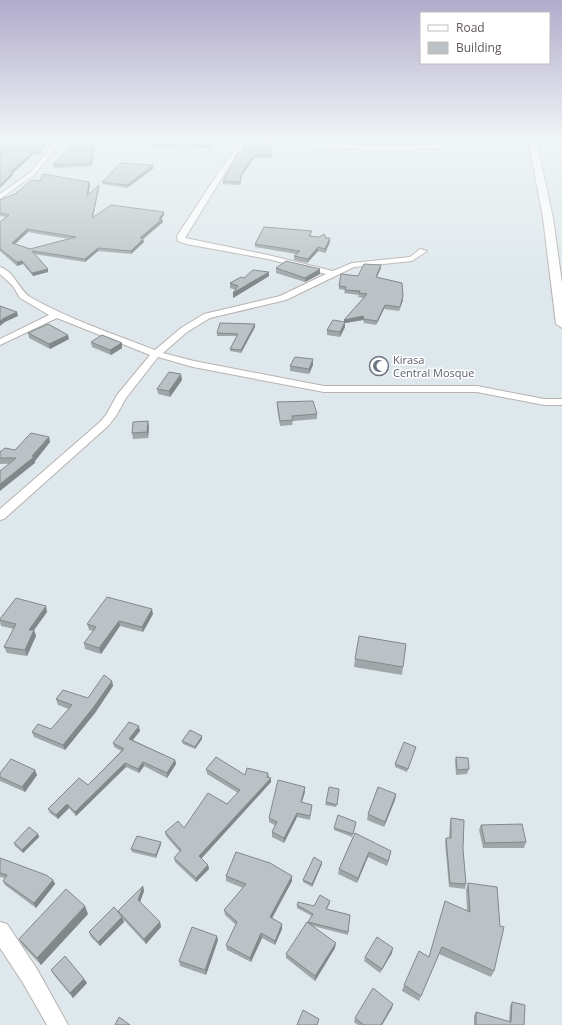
<svg xmlns="http://www.w3.org/2000/svg" width="562" height="1025" viewBox="0 0 562 1025" font-family="'Open Sans',sans-serif">
<style>
.lines{fill:none;stroke-linecap:round;stroke-linejoin:round}
.minor-casing{stroke:#b8b1b0;stroke-width:2}
.secondary-casing{stroke:#b8afaf;stroke-width:2}
.minor{fill:#fff;fill-rule:evenodd}
.secondary{fill:#fff;fill-rule:evenodd}
.wall{fill:#a0a7a9;fill-rule:evenodd}
.shaded-wall{fill:#82888a}
.building{fill:#bac2c5;stroke:#82888a;fill-rule:evenodd}
.labels{text-anchor:middle;stroke-width:3;stroke-linejoin:round;paint-order:stroke}
.far-worship-label{font-size:11px;fill:#5b616d;stroke:#fff;text-anchor:start}
</style>
<rect width="100%" height="100%" fill="#dee8ec"/>
<g class="lines">
<defs>
<path id="minor" d="M 57,139 L 63,139 L 35,174 L 0,199 L 0,194 L 31,172 Z
M 204,139 L 247,139 L 373,146 L 435,145 L 443,139 L 450,139 L 442,147 L 435,149 L 373,150 L 246,143 L 226,171 L 185,238 L 268,255 L 333,271 L 352,263 L 410,257 L 420,249 L 427,251 L 412,261 L 354,267 L 286,300 L 210,318 L 187,332 L 163,353 L 194,361 L 324,386 L 477,386 L 544,399 L 562,399 L 562,405 L 544,405 L 477,392 L 324,392 L 193,367 L 158,357 L 126,398 L 116,416 L 108,426 L 4,519 L 0,520 L 0,509 L 100,422 L 106,415 L 117,395 L 150,355 L 57,318 L 0,345 L 0,339 L 49,315 L 20,298 L 13,286 L 0,274 L 0,267 C 14,271 19,290 30,297 C 69,319 113,334 155,350 L 181,328 L 204,314 L 280,296 L 326,274 L 268,259 L 186,244 L 178,241 L 177,236 L 220,170 L 241,143 Z
M 0,922 L 7,924 L 37,969 L 68,1025 L 47,1025 L 23,983 L 0,948 Z"/>
<path id="secondary" d="M 528,139 L 536,139 L 553,218 L 562,283 L 562,328 L 556,324 L 543,218 Z"/>
</defs>
<use href="#minor" class="minor-casing"/>
<use href="#secondary" class="secondary-casing"/>
<use href="#minor" class="minor"/>
<use href="#secondary" class="secondary"/>
</g>
<path class="wall" d="M 0,139 L 46,139 L 41,154 L 34,154 L 13,173 L 13,175 L 1,154 L 0,154 Z
M 159,139 L 215,142 L 211,148 L 194,148 L 194,146 L 178,145 L 172,147 L 153,147 L 153,145 Z
M 263,146 L 271,146 L 272,158 L 254,158 L 242,175 L 240,185 L 223,184 L 223,181 L 242,152 Z
M 94,149 L 92,166 L 54,168 L 53,165 Z
M 154,168 L 127,188 L 103,184 L 102,182 Z
M 40,181 L 89,182 L 90,184 L 88,195 L 99,188 L 93,217 L 164,215 L 161,219 L 162,219 L 163,222 L 143,239 L 144,242 L 131,254 L 98,251 L 85,262 L 34,254 L 48,272 L 33,276 L 23,264 L 17,266 L 0,251 L 0,222 L 6,217 L 0,216 L 0,200 L 16,194 L 16,193 ZM 28,232 L 69,239 L 30,249 L 15,244 Z
M 312,235 L 311,237 L 326,237 L 326,238 L 330,242 L 325,253 L 318,251 L 307,263 L 294,260 L 294,256 L 296,254 L 255,247 L 255,244 Z
M 381,265 L 381,268 L 377,277 L 403,296 L 403,300 L 399,311 L 384,309 L 376,325 L 364,323 L 363,320 L 345,323 L 345,327 L 340,337 L 327,335 L 327,330 L 344,322 L 344,320 L 364,298 L 358,297 L 359,295 L 344,293 L 345,290 L 339,289 L 339,286 L 358,276 Z
M 276,268 L 320,269 L 320,274 L 305,282 L 276,273 Z
M 269,276 L 233,298 L 233,293 L 236,290 L 230,288 L 230,283 L 244,278 Z
M 255,324 L 255,327 L 241,353 L 230,351 L 230,349 L 237,336 L 217,336 L 217,333 Z
M 28,333 L 69,339 L 50,349 L 29,338 Z
M 91,342 L 122,343 L 122,348 L 111,355 L 92,347 Z
M 313,365 L 309,374 L 290,371 L 290,366 Z
M 182,380 L 170,397 L 158,394 L 157,389 Z
M 277,402 L 317,414 L 317,419 L 293,421 L 292,425 L 280,426 L 277,407 Z
M 149,427 L 148,438 L 133,439 L 132,433 Z
M 49,437 L 50,442 L 35,461 L 35,463 L 0,464 L 0,452 L 15,450 Z
M 47,612 L 34,630 L 36,636 L 27,656 L 7,653 L 4,647 L 14,629 L 1,626 L 0,622 L 0,619 Z
M 153,614 L 143,632 L 120,626 L 101,654 L 85,649 L 84,643 L 93,631 L 89,630 L 87,624 Z
M 355,659 L 403,667 L 402,675 L 354,667 Z
M 112,681 L 113,686 L 95,713 L 65,750 L 34,737 L 32,732 L 51,729 L 69,709 L 58,705 L 56,699 L 88,698 Z
M 140,731 L 133,740 L 175,760 L 176,764 L 167,778 L 144,766 L 139,773 L 126,767 L 76,816 L 69,808 L 58,819 L 50,813 L 48,809 L 88,785 L 121,751 L 114,747 L 113,743 Z
M 202,736 L 202,739 L 195,749 L 183,744 L 182,741 Z
M 415,750 L 407,772 L 395,767 L 395,764 Z
M 456,757 L 469,769 L 467,774 L 456,775 L 455,762 Z
M 206,769 L 245,775 L 268,773 L 269,777 L 271,778 L 271,782 L 201,859 L 208,865 L 209,869 L 196,882 L 175,862 L 174,858 L 180,852 L 166,836 L 165,832 L 184,828 L 227,804 L 238,793 L 207,774 Z
M 0,773 L 37,775 L 25,792 L 0,781 Z
M 305,792 L 302,802 L 312,805 L 310,820 L 297,817 L 284,843 L 272,837 L 272,832 L 276,826 L 269,822 L 269,818 Z
M 339,792 L 336,807 L 325,805 L 326,802 Z
M 396,794 L 395,800 L 384,827 L 367,820 L 368,814 Z
M 451,818 L 463,849 L 466,884 L 465,889 L 449,887 L 445,842 L 446,838 L 449,838 L 450,823 Z
M 356,824 L 352,837 L 334,830 L 334,828 Z
M 481,825 L 526,842 L 524,848 L 483,848 L 479,830 Z
M 355,833 L 390,856 L 387,866 L 368,857 L 357,883 L 338,874 L 339,869 Z
M 38,834 L 39,837 L 23,853 L 15,846 L 14,843 Z
M 161,844 L 156,858 L 132,852 L 131,849 Z
M 0,858 L 53,880 L 55,884 L 36,908 L 5,885 L 3,881 L 5,878 L 0,877 Z
M 322,862 L 322,864 L 312,887 L 303,882 L 303,880 Z
M 226,876 L 292,876 L 292,881 L 272,918 L 282,924 L 282,929 L 275,945 L 262,938 L 251,962 L 227,950 L 226,945 L 236,925 L 225,915 L 224,910 L 243,888 L 226,881 Z
M 468,883 L 494,971 L 491,977 L 439,954 L 419,1001 L 402,991 L 404,985 L 467,911 L 466,890 Z
M 143,886 L 144,891 L 140,902 L 160,922 L 161,927 L 146,944 L 123,919 L 124,922 L 100,946 L 91,937 L 89,932 L 119,913 L 118,911 Z
M 330,901 L 330,903 L 327,909 L 350,915 L 348,935 L 313,926 L 335,948 L 315,981 L 286,958 L 286,954 L 312,916 L 297,908 L 297,905 L 314,906 Z
M 88,914 L 41,965 L 23,946 L 19,939 Z
M 218,940 L 206,975 L 180,966 L 179,961 Z
M 392,953 L 380,973 L 364,961 L 365,957 Z
M 51,970 L 84,979 L 87,983 L 73,998 L 54,975 Z
M 512,1002 L 524,1025 L 474,1025 L 474,1016 L 476,1012 L 509,1022 L 510,1006 Z
M 392,1008 L 382,1025 L 358,1025 L 354,1022 L 355,1018 Z"/>
<path class="shaded-wall" d="M 45,139 L 46,139 L 41,154 L 40,152 Z
M 215,140 L 215,142 L 211,148 L 211,146 Z
M 178,143 L 178,145 L 172,147 L 172,145 Z
M 94,146 L 94,149 L 92,166 L 91,163 Z
M 33,152 L 34,154 L 13,173 L 13,175 L 0,188 L 0,185 L 10,172 Z
M 254,155 L 254,158 L 242,175 L 240,185 L 240,182 L 242,172 Z
M 153,165 L 154,168 L 127,188 L 127,185 Z
M 89,182 L 90,184 L 88,199 L 87,196 Z
M 99,185 L 99,188 L 92,221 L 92,218 Z
M 164,212 L 164,215 L 159,222 L 159,219 Z
M 162,219 L 163,222 L 143,239 L 144,242 L 131,254 L 131,251 L 140,238 Z
M 27,229 L 28,232 L 13,246 L 12,243 Z
M 330,238 L 330,242 L 325,253 L 325,249 Z
M 318,247 L 318,251 L 307,263 L 308,259 Z
M 98,248 L 98,251 L 85,262 L 85,259 Z
M 22,261 L 23,264 L 17,266 L 17,262 Z
M 381,265 L 381,268 L 375,280 L 376,277 Z
M 48,269 L 48,272 L 33,276 L 32,273 Z
M 320,269 L 320,274 L 305,282 L 305,278 Z
M 269,272 L 269,276 L 233,298 L 233,293 Z
M 403,296 L 403,300 L 399,311 L 400,307 Z
M 385,305 L 384,309 L 376,325 L 377,321 Z
M 17,312 L 18,316 L 5,322 L 0,326 L 0,321 L 4,318 Z
M 363,316 L 363,320 L 345,323 L 345,327 L 340,337 L 340,332 L 344,323 L 344,320 Z
M 255,324 L 255,327 L 241,353 L 241,350 Z
M 68,335 L 69,339 L 50,349 L 49,344 Z
M 122,343 L 122,348 L 111,355 L 110,350 Z
M 313,359 L 313,365 L 309,374 L 309,369 Z
M 181,374 L 182,380 L 170,397 L 169,391 Z
M 148,421 L 149,427 L 148,438 L 147,432 Z
M 49,437 L 50,442 L 35,461 L 35,463 L 0,491 L 0,484 L 32,456 Z
M 46,606 L 47,612 L 34,630 L 36,636 L 27,656 L 25,650 L 29,630 Z
M 152,609 L 153,614 L 143,632 L 142,627 Z
M 119,621 L 120,626 L 101,654 L 99,648 Z
M 112,681 L 113,686 L 95,713 L 65,750 L 63,745 Z
M 139,726 L 140,731 L 130,743 L 129,739 Z
M 202,736 L 202,739 L 195,749 L 195,747 Z
M 175,760 L 176,764 L 167,778 L 167,773 Z
M 143,762 L 144,766 L 139,773 L 138,769 Z
M 125,763 L 126,767 L 76,816 L 75,812 Z
M 35,770 L 37,775 L 25,792 L 22,787 Z
M 271,778 L 271,782 L 199,861 L 199,856 Z
M 305,787 L 305,792 L 300,807 L 301,802 Z
M 396,794 L 395,800 L 384,827 L 385,822 Z
M 67,804 L 69,808 L 58,819 L 56,815 Z
M 297,813 L 297,817 L 284,843 L 284,838 Z
M 38,834 L 39,837 L 23,853 L 22,850 Z
M 161,842 L 161,844 L 156,858 L 156,855 Z
M 391,851 L 390,856 L 387,866 L 388,861 Z
M 369,852 L 368,857 L 357,883 L 358,878 Z
M 322,862 L 322,864 L 312,887 L 312,884 Z
M 208,865 L 209,869 L 196,882 L 196,878 Z
M 292,876 L 292,881 L 270,922 L 270,917 Z
M 53,880 L 55,884 L 36,908 L 34,903 Z
M 143,886 L 144,891 L 139,905 L 138,900 Z
M 85,906 L 88,914 L 41,965 L 37,958 Z
M 122,917 L 124,922 L 100,946 L 98,942 Z
M 160,922 L 161,927 L 146,944 L 144,939 Z
M 282,924 L 282,929 L 275,945 L 275,941 Z
M 261,933 L 262,938 L 251,962 L 250,958 Z
M 217,936 L 218,940 L 206,975 L 205,970 Z
M 336,943 L 335,948 L 315,981 L 315,976 Z
M 393,948 L 392,953 L 380,973 L 382,969 Z
M 84,979 L 87,983 L 73,998 L 70,993 Z
M 393,1004 L 392,1008 L 382,1025 L 381,1025 Z"/>
<path class="building" d="M 0,139 L 45,139 L 40,152 L 33,152 L 10,172 L 13,172 L 0,185 L 0,156 L 3,152 L 0,152 Z
M 73,139 L 83,139 L 94,146 L 91,163 L 53,165 L 67,150 Z
M 159,139 L 213,139 L 215,140 L 211,146 L 194,146 L 195,144 L 178,143 L 172,145 L 153,145 Z
M 251,142 L 263,143 L 262,146 L 271,146 L 272,155 L 254,155 L 242,172 L 240,182 L 223,181 L 236,156 L 239,152 L 242,152 L 244,146 L 249,146 Z
M 121,163 L 153,165 L 127,185 L 102,182 Z
M 43,174 L 89,182 L 87,196 L 99,185 L 92,218 L 111,205 L 164,212 L 159,219 L 162,219 L 140,238 L 143,239 L 131,251 L 98,248 L 85,259 L 32,251 L 48,269 L 32,273 L 22,261 L 17,262 L 0,249 L 0,222 L 9,215 L 0,213 L 0,200 L 17,193 L 16,193 L 32,180 L 40,181 ZM 27,229 L 76,237 L 30,249 L 12,243 Z
M 264,227 L 312,231 L 309,236 L 319,237 L 324,234 L 326,237 L 325,238 L 330,238 L 325,249 L 318,247 L 308,259 L 294,256 L 300,251 L 255,244 Z
M 286,261 L 320,269 L 305,278 L 276,268 Z
M 364,264 L 381,265 L 376,277 L 402,283 L 403,296 L 400,307 L 385,305 L 377,321 L 364,319 L 363,316 L 344,320 L 367,294 L 359,293 L 360,291 L 345,290 L 346,287 L 339,286 L 341,274 L 358,276 Z
M 253,270 L 269,272 L 233,293 L 238,286 L 230,283 L 241,277 L 244,278 Z
M 0,306 L 17,312 L 4,318 L 0,321 Z
M 333,320 L 345,322 L 340,332 L 327,330 Z
M 220,323 L 255,324 L 241,350 L 230,349 L 238,334 L 217,333 Z
M 48,324 L 68,335 L 49,344 L 28,333 Z
M 102,335 L 122,343 L 110,350 L 91,342 Z
M 295,357 L 313,359 L 309,369 L 290,366 Z
M 169,372 L 181,374 L 169,391 L 157,389 Z
M 313,401 L 317,414 L 292,416 L 293,420 L 280,421 L 277,402 Z
M 148,421 L 147,432 L 132,433 L 133,422 Z
M 31,433 L 49,437 L 32,456 L 34,457 L 0,484 L 0,471 L 16,458 L 0,458 L 0,452 L 5,448 L 15,450 Z
M 107,597 L 152,609 L 142,627 L 119,621 L 99,648 L 84,643 L 96,627 L 87,624 Z
M 16,598 L 46,606 L 29,630 L 34,630 L 25,650 L 4,647 L 16,624 L 0,620 L 0,619 Z
M 359,636 L 406,644 L 403,667 L 355,659 Z
M 104,675 L 112,681 L 93,708 L 63,745 L 32,732 L 38,724 L 51,729 L 72,705 L 56,699 L 63,690 L 88,698 Z
M 129,722 L 139,726 L 129,739 L 175,760 L 167,773 L 143,762 L 138,769 L 125,763 L 75,812 L 67,804 L 56,815 L 48,809 L 79,778 L 88,785 L 124,749 L 113,743 Z
M 190,730 L 202,736 L 195,747 L 182,741 Z
M 404,742 L 416,747 L 408,769 L 395,764 Z
M 216,757 L 245,775 L 247,768 L 268,773 L 267,777 L 271,778 L 199,856 L 208,865 L 196,878 L 174,858 L 181,850 L 165,832 L 178,821 L 184,828 L 208,793 L 227,804 L 240,790 L 206,769 Z
M 456,757 L 468,758 L 469,769 L 457,770 Z
M 11,759 L 35,770 L 22,787 L 0,777 L 0,773 Z
M 278,780 L 305,787 L 301,802 L 312,805 L 310,816 L 297,813 L 284,838 L 272,832 L 277,822 L 269,818 Z
M 329,787 L 339,789 L 337,805 L 326,802 Z
M 378,787 L 396,794 L 385,822 L 368,814 Z
M 338,815 L 356,822 L 353,834 L 334,828 Z
M 451,818 L 464,820 L 463,849 L 466,884 L 450,883 L 446,838 L 451,838 Z
M 522,824 L 526,842 L 485,843 L 481,825 Z
M 29,827 L 38,834 L 22,850 L 14,843 Z
M 355,833 L 391,851 L 388,861 L 369,852 L 358,878 L 339,869 Z
M 137,836 L 161,842 L 156,855 L 131,849 Z
M 236,852 L 270,863 L 292,876 L 270,917 L 282,924 L 275,941 L 261,933 L 250,958 L 226,945 L 237,922 L 224,910 L 246,884 L 226,876 Z
M 314,857 L 322,862 L 312,884 L 303,880 Z
M 0,858 L 46,875 L 53,880 L 34,903 L 3,881 L 7,875 L 0,873 Z
M 468,883 L 497,887 L 500,926 L 504,927 L 494,971 L 442,947 L 421,996 L 404,985 L 419,951 L 429,957 L 445,901 L 470,912 Z
M 143,886 L 138,900 L 160,922 L 144,939 L 118,911 Z
M 66,889 L 85,906 L 37,958 L 19,939 Z
M 320,895 L 330,901 L 326,909 L 350,915 L 348,932 L 308,922 L 313,914 L 297,905 L 298,902 L 314,906 Z
M 114,907 L 122,917 L 98,942 L 89,932 Z
M 307,922 L 336,943 L 315,976 L 286,954 Z
M 192,927 L 217,936 L 205,970 L 179,961 Z
M 377,937 L 393,948 L 382,969 L 365,957 Z
M 65,956 L 84,979 L 70,993 L 51,970 Z
M 373,988 L 393,1004 L 381,1025 L 364,1025 L 355,1018 Z
M 512,1002 L 525,1005 L 524,1025 L 476,1025 L 476,1012 L 511,1022 Z
M 303,1010 L 319,1019 L 317,1025 L 297,1025 Z
M 119,1017 L 130,1025 L 115,1025 Z"/>
<linearGradient id="sky" x2="0" y2="1"><stop stop-color="#b1aacc"/><stop offset="0.49" stop-color="#f0f5f6"/><stop offset="1" stop-color="#f0f5f6" stop-opacity="0"/></linearGradient>
<rect width="562" height="283" fill="url(#sky)"/>
<defs>
<symbol id="mosque-ring" viewBox="-11 -11 22 22"><circle r="9.5" fill="#fff" stroke="#6b7280" stroke-width="1.5"/><path d="M3.5-4.9A6 6 0 1 0 3.5 4.9A5 5 0 1 1 3.5-4.9Z" fill="#6b7280"/></symbol>
</defs>
<g fill-rule="evenodd">
<use href="#mosque-ring" x="368" y="355" width="22" height="22"/>
</g>
<g class="labels">
<g class="far-worship-label">
<text x="393" y="364">Kirasa<tspan x="393" dy="13">Central Mosque</tspan></text>
</g>
</g>
<rect x="420" y="12" width="130" height="52" fill="#ffffff" stroke="#c0bcbc"/>
<rect x="428" y="25" width="20" height="6" fill="#ffffff" stroke="#c0bcbc"/>
<text x="456" y="32" font-size="12" fill="#615858">Road</text>
<rect x="428" y="42" width="20" height="12" fill="#bac2c5" stroke="#c0bcbc"/>
<text x="456" y="52" font-size="12" fill="#615858">Building</text>
</svg>
